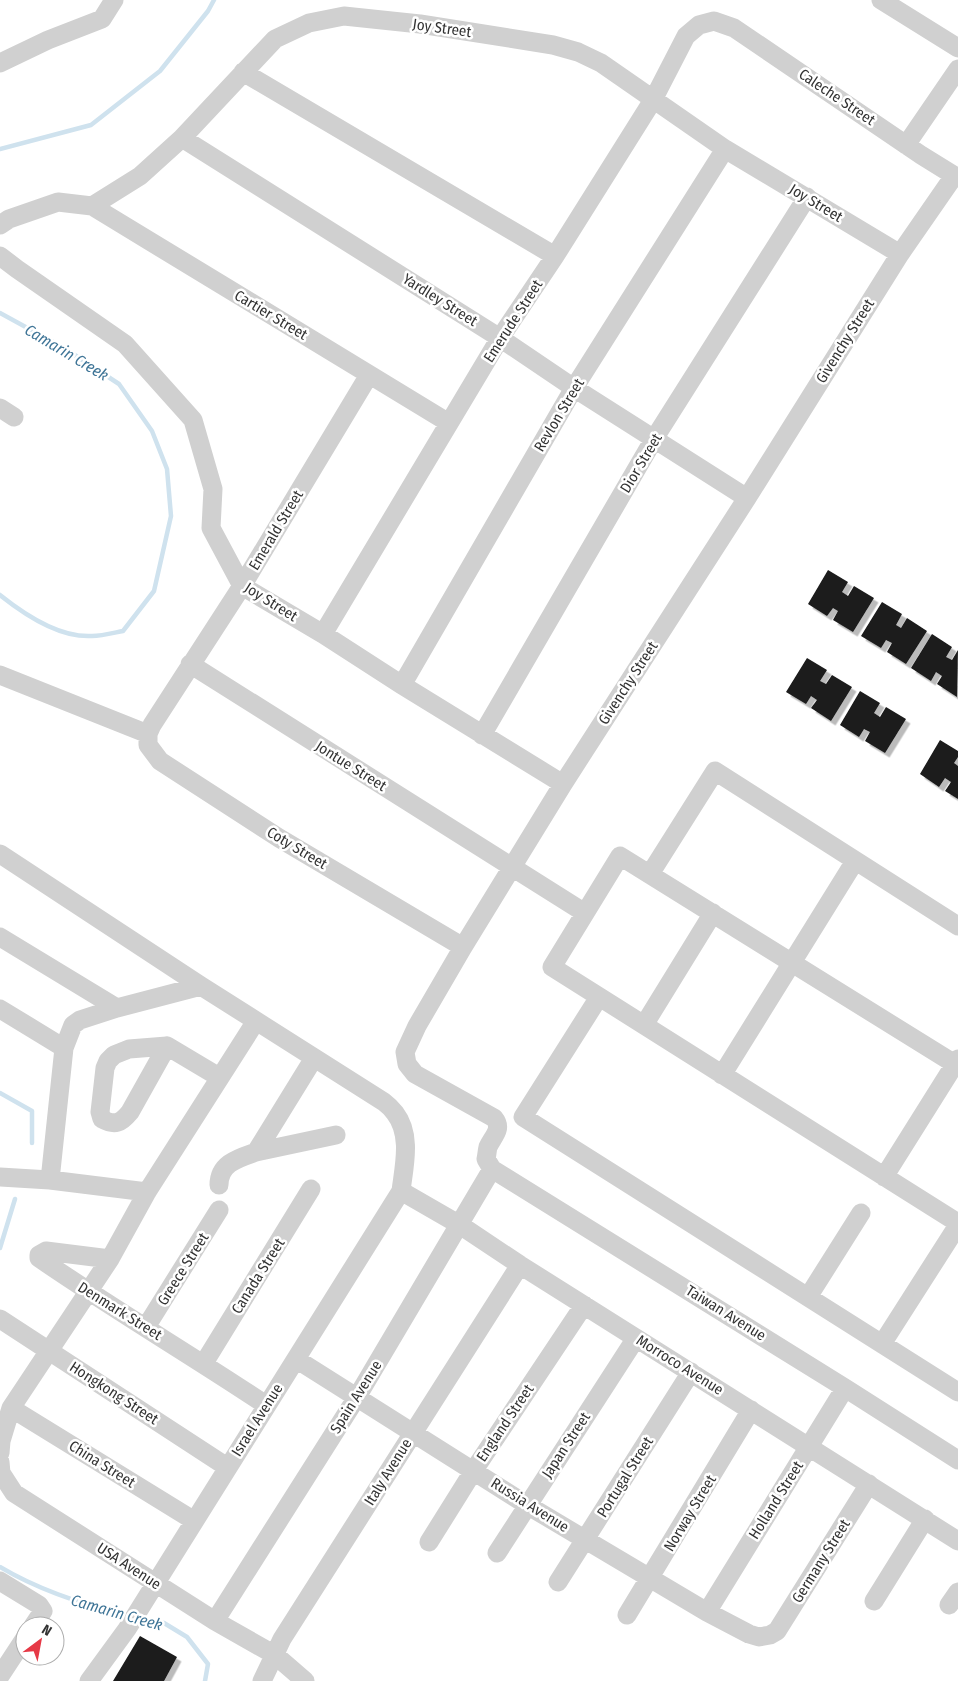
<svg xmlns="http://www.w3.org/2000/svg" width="958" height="1681" viewBox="0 0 958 1681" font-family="'Fira Sans Condensed',sans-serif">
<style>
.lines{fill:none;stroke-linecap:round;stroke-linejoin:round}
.stream{stroke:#cfe2ee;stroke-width:4.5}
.building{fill:#1a1a1a;filter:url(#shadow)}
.minor{stroke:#d0d0d0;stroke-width:19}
.labels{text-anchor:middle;stroke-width:5;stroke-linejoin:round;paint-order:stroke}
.street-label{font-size:15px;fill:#333;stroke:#fff}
.water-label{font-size:16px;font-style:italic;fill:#3f7597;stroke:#fff}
</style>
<defs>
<filter id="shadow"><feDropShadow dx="4.5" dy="4.5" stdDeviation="0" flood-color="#0004"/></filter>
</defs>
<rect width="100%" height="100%" fill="#fff"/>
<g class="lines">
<path class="stream" d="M 0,149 L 91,125 L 160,71 L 208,11 L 214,0
M 0,313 L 64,348 L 119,384 L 152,431 L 167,469 L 171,516 L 154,591 L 123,631 C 113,633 102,636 92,636 C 59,638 25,615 0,595
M 0,1093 L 32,1111 L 32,1143
M 0,1248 L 15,1199
M 0,1567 C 40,1591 84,1605 129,1616
M 139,1618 L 164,1623 L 187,1637 L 208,1664 L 205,1681"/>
</g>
<path class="building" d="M 828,570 L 848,582 L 842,592 L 848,596 L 854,586 L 874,598 L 853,632 L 833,620 L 838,611 L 833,608 L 827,616 L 808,604 Z
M 882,602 L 902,614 L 896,625 L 901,628 L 907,618 L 927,631 L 906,664 L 887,652 L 892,643 L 886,640 L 881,648 L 861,636 Z
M 932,634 L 952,647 L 946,657 L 952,660 L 958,650 L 957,697 L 937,684 L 942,676 L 936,672 L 931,681 L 911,668 Z
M 807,658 L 827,670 L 820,681 L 826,684 L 832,675 L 852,687 L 831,721 L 811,708 L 817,700 L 811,696 L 806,704 L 786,692 Z
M 860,691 L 880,703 L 874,713 L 880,717 L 886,707 L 906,719 L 885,753 L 865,741 L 870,732 L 864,729 L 859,737 L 840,725 Z
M 940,740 L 958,751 L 958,757 L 954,763 L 958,766 L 958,799 L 945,791 L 951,782 L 945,778 L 939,787 L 920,774 Z
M 140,1636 L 177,1657 L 164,1681 L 113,1681 Z"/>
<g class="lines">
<path class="minor" d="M 881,0 L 958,48
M 0,63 L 48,40 L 102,19 L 114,0
M 243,72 L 555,256
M 182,138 L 500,338 L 574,388 L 747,498
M 906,145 L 958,69
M 954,176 L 900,254 L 747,498 L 563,784 L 463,947 L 417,1026 L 405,1052 L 407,1064 L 415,1074 L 494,1118 C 503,1129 493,1136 488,1147 C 487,1151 487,1155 486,1159 L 492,1169 L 845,1388 L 958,1460
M 92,206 L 449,423
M 0,225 L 9,219 L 58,202 L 92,206 L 140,176 L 182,138 L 275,39 L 309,23 L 344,16 L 420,24 L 553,45 L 578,52 L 601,63 L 725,149 L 900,254
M 0,256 L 17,269 L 125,344 L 193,420 L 213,489 L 211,528 L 242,586 L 323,634 L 402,685 L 563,784
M 369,375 L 242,586 L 152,725 L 148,734 L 148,745 L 160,761 L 279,838 L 463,947
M 0,408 L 14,417
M 323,634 L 500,338 L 555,256 L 653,100 L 686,36 L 699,25 L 714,21 L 734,28 L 921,155 L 958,178
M 190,664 L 585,913
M 0,675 L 148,734
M 402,685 L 574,388 L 725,149
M 482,735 L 654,439 L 807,197
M 0,854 L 201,986 L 384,1102 C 388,1105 392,1109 395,1113 C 412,1135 404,1166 401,1191 L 127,1629 L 89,1681
M 650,874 L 715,771 L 958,926
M 0,937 L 117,1008
M 599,997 L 523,1117 L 958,1392
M 0,1009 L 64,1048
M 644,1025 L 713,913
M 167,1046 L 130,1112 C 121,1123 115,1126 102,1119 L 100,1112 L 105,1068 L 108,1061 L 114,1055 L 129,1049 L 167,1046 L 219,1077
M 314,1058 L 256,1152 L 336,1135
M 958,1066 L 620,856 L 552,967 L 958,1223
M 722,1075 L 855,861
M 0,1177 L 50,1180 L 147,1192
M 884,1177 L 958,1059
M 50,1180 L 64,1048 L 73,1025 L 80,1020 L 117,1008 L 201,986
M 219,1185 C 219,1163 239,1158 256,1152
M 401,1191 L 460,1225 L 520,1265 L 958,1541
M 110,1259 L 46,1251 L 39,1255 L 39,1258 C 113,1309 191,1355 266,1405
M 808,1297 L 861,1213
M 0,1319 L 227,1467
M 146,1327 L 219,1210
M 882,1344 L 958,1225
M 296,1359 L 527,1505 L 707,1612 L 749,1634 L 759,1637 L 770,1635 L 777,1631 L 869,1484
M 204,1363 L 311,1189
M 11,1408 L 193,1520
M 0,1453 L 1,1441 L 11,1408 L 110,1259 L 147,1192 L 256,1021
M 0,1462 L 1,1473 L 14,1493 L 215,1621 L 275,1655 L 305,1681
M 429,1542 L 474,1470 L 584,1305
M 497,1553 L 636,1338
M 0,1581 L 39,1605 L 43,1611 L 33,1626
M 558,1582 L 691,1372
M 874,1601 L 925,1519
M 949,1605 L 958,1592
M 707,1612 L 845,1388
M 627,1615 L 751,1410
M 215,1621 L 357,1397 L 492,1169
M 0,1676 L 25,1638
M 262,1681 L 282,1639 L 520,1265"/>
</g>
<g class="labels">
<g class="street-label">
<text transform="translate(442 28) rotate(8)" y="5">Joy Street</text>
<text transform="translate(837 97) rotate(34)" y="5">Caleche Street</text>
<text transform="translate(816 203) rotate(31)" y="5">Joy Street</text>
<text transform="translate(440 300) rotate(32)" y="5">Yardley Street</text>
<text transform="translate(271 315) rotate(31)" y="5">Cartier Street</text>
<text transform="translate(513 321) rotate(-57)" y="5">Emerude Street</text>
<text transform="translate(845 341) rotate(-58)" y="5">Givenchy Street</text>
<text transform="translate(559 415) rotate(-59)" y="5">Revlon Street</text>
<text transform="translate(641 463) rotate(-59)" y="5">Dior Street</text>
<text transform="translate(276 530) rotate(-59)" y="5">Emerald Street</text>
<text transform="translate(271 602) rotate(32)" y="5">Joy Street</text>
<text transform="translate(628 683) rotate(-57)" y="5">Givenchy Street</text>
<text transform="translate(351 766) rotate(32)" y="5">Jontue Street</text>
<text transform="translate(297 848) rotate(31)" y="5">Coty Street</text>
<text transform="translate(183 1269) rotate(-58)" y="5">Greece Street</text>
<text transform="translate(258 1276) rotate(-58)" y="5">Canada Street</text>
<text transform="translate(120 1311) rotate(32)" y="5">Denmark Street</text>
<text transform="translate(726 1313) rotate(32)" y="5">Taiwan Avenue</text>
<text transform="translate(680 1365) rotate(32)" y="5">Morroco Avenue</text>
<text transform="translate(114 1393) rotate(33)" y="5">Hongkong Street</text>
<text transform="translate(356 1397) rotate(-58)" y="5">Spain Avenue</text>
<text transform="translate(257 1420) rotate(-58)" y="5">Israel Avenue</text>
<text transform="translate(505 1423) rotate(-56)" y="5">England Street</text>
<text transform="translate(566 1445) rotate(-57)" y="5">Japan Street</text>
<text transform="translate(102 1464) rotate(32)" y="5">China Street</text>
<text transform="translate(388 1472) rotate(-58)" y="5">Italy Avenue</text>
<text transform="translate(625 1477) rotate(-58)" y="5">Portugal Street</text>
<text transform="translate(776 1500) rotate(-58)" y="5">Holland Street</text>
<text transform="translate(530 1505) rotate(32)" y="5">Russia Avenue</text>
<text transform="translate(690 1513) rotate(-59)" y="5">Norway Street</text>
<text transform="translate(821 1561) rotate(-58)" y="5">Germany Street</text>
<text transform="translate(129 1566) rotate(33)" y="5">USA Avenue</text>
</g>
<g class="water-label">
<text transform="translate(67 352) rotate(31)" y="6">Camarin Creek</text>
<text transform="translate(117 1612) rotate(16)" y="6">Camarin Creek</text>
</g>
</g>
<g transform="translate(40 1641) rotate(32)"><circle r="24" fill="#ffffff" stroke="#adadad"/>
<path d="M0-4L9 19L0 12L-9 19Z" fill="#e63946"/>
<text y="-8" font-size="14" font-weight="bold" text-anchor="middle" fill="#333333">N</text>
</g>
</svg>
